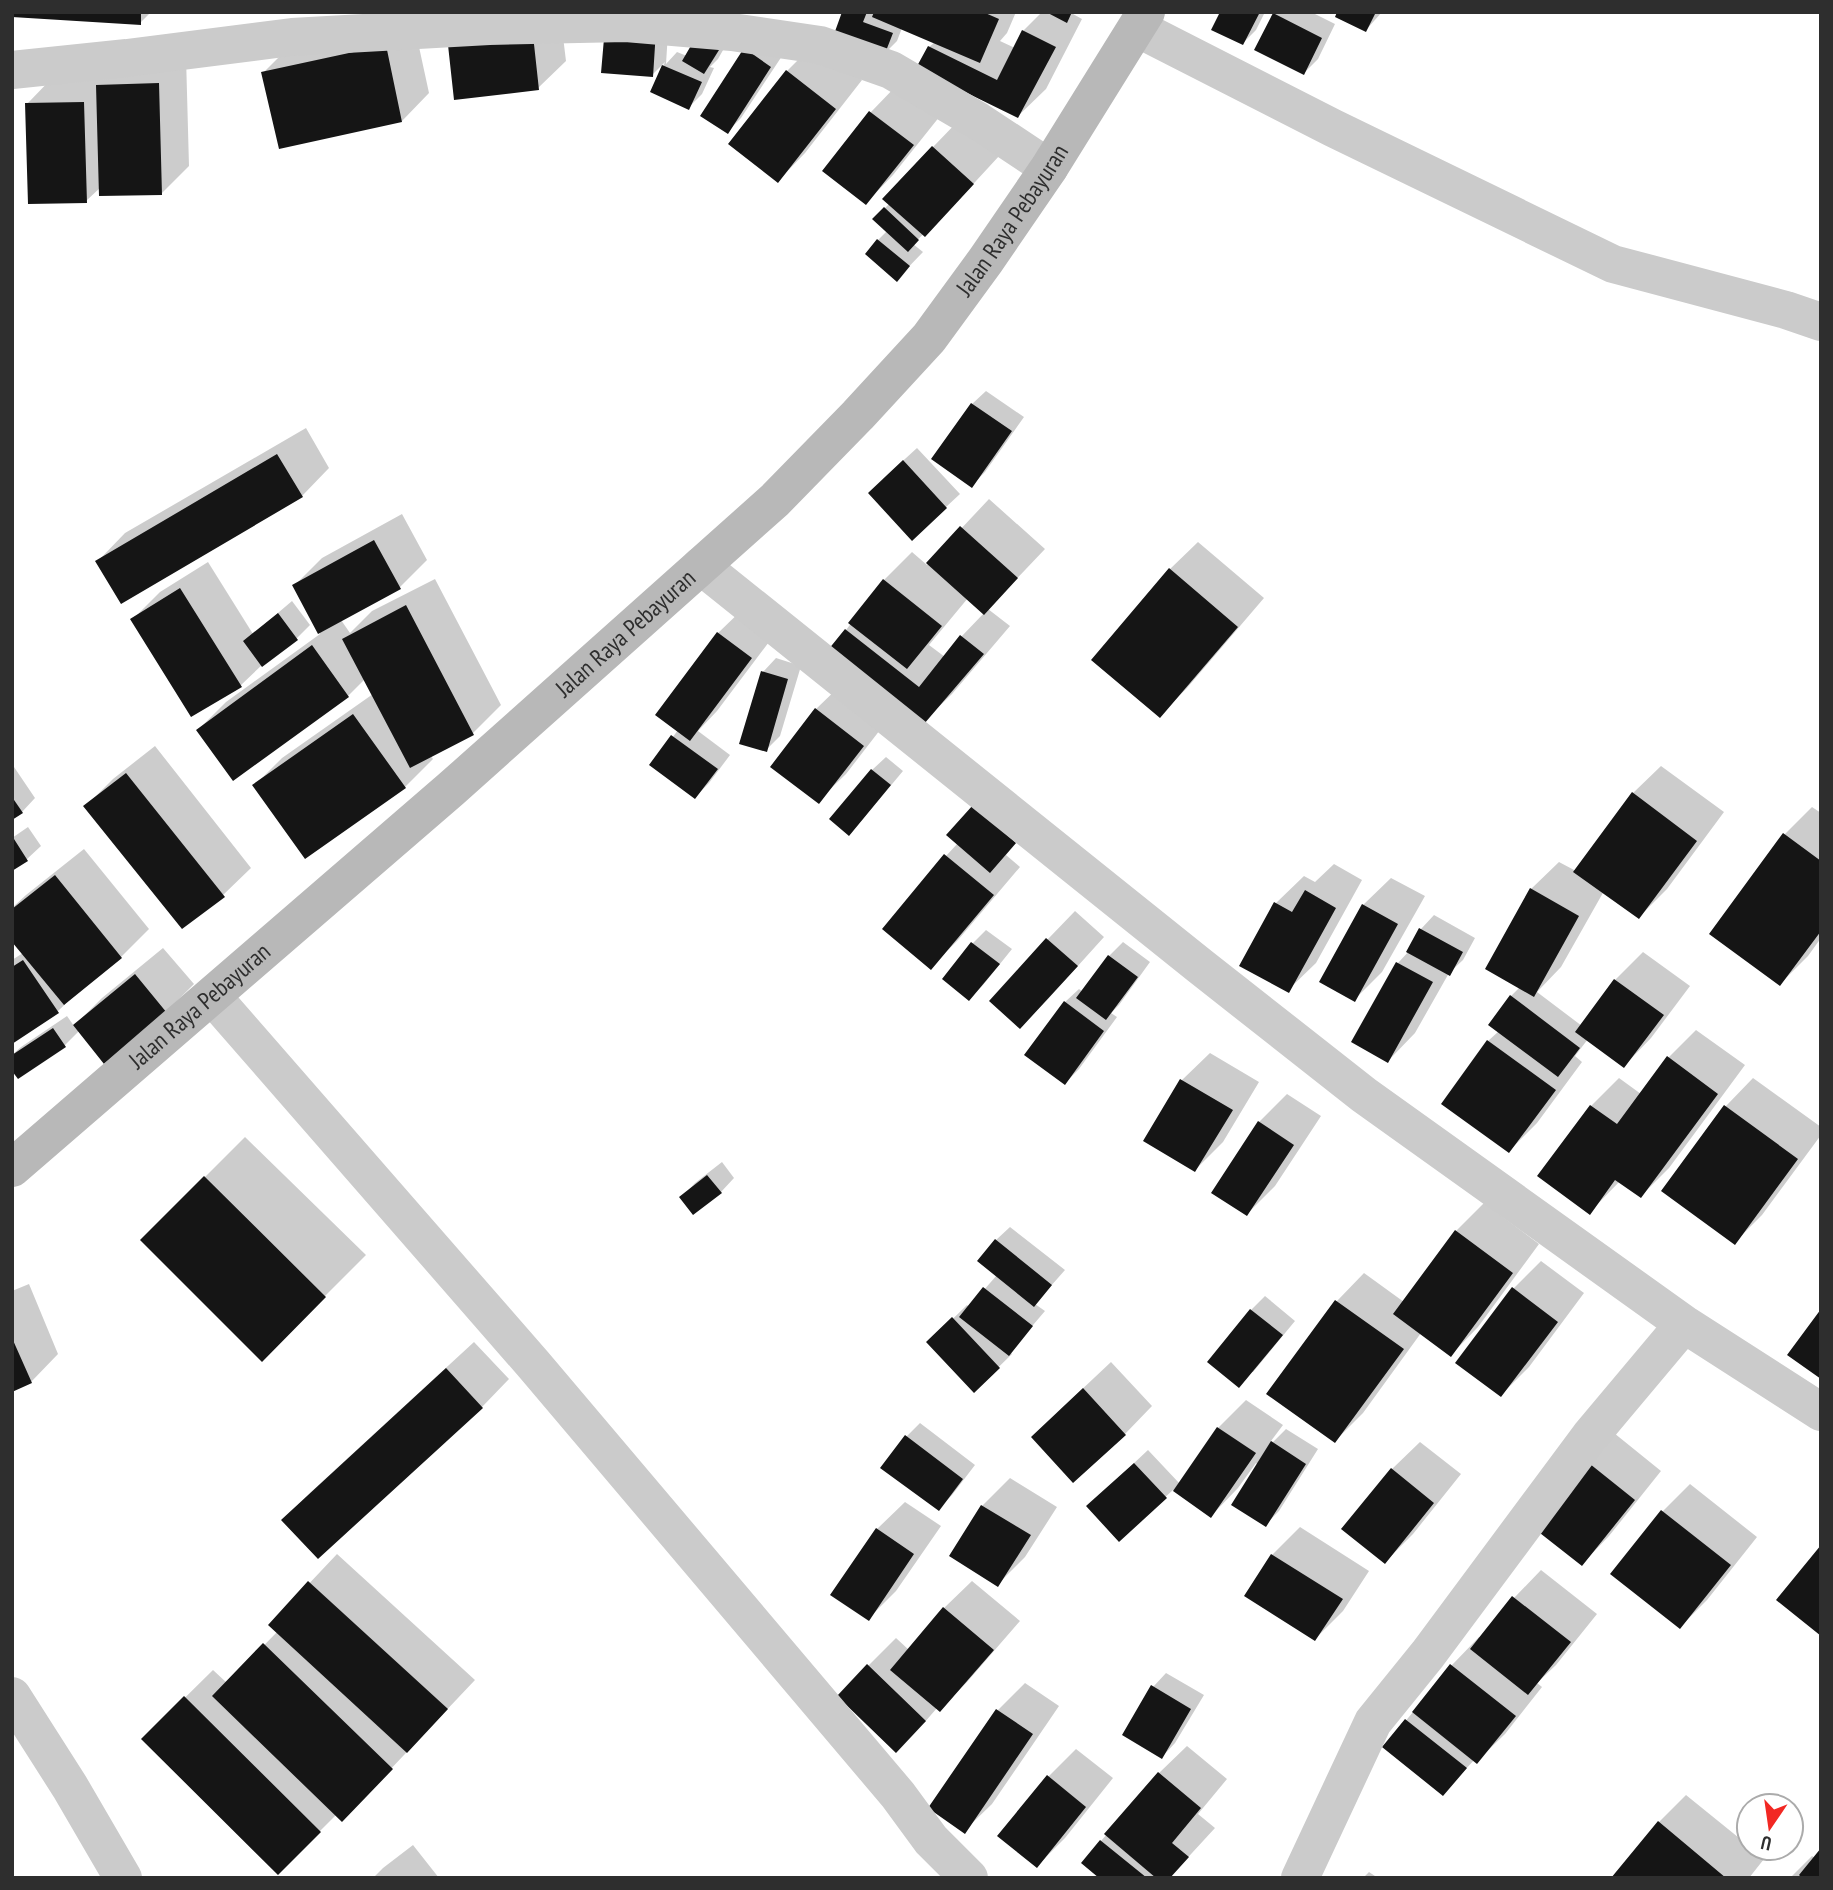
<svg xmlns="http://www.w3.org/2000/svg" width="1833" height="1890" viewBox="0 0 1833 1890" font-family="'PT Sans Narrow',sans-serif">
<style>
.shadow{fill:#0003;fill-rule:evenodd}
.building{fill:#151515}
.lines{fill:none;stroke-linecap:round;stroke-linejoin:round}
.street{stroke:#cbcbcb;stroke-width:38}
.secondary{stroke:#b8b8b8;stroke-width:38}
.labels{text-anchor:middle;stroke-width:7;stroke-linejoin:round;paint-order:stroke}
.street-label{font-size:24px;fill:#2e2e2e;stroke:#fff}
</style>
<rect width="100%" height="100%" fill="#fff"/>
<path class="shadow" d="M 12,12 L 151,12 L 140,23 Z
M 522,12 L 560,12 L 566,61 L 538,88 Z
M 843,12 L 1016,12 L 1007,33 L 1000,41 L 1015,48 L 1023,31 L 1042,12 L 1075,12 L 1073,14 L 1082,19 L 1046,89 L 1018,116 L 929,47 L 935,42 L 902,28 L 897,41 L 884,54 Z
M 1222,12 L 1265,12 L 1256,30 L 1243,43 Z
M 1277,12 L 1311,12 L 1335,24 L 1318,59 L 1304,73 L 1274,14 Z
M 1339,12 L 1382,12 L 1366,30 Z
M 669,17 L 666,64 L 677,52 L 687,56 L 731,36 L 718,59 L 710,67 L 714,68 L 702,94 L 688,108 L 652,91 L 665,62 L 652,75 L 603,72 Z
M 413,19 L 429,93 L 402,121 L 263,73 L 291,45 Z
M 815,43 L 862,80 L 805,153 L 778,181 L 731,144 L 787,71 Z
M 745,50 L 784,53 L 741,118 L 727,132 Z
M 186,56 L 189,166 L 161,194 L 101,187 L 86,201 L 27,104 L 54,76 Z
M 898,84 L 940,116 L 893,175 L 866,203 L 825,171 L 871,112 Z
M 960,119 L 1000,155 L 952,207 L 913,244 L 923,252 L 897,279 L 878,240 L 887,231 L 874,219 L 889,204 L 933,147 Z
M 986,391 L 1024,417 L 985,472 L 972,485 L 972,404 Z
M 306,428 L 329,468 L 302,496 L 98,561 L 125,533 Z
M 917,448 L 960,494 L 946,507 L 883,479 Z
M 989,499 L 1045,549 L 988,609 L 1010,626 L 952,694 L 924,721 L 846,630 L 884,580 L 912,552 L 927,565 ZM 968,598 L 984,613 L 961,637 L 945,657 L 929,645 Z
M 402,514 L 427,560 L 400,587 L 341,620 L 350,633 L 372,611 L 435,579 L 501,705 L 473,733 L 430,755 L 433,759 L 405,787 L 254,786 L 282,758 L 373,694 L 365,679 L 348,696 L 198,730 L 226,702 L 320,634 L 294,586 L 322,558 Z
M 1198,542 L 1264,598 L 1187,688 L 1159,716 L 1170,569 Z
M 208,562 L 253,634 L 292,601 L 310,625 L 297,638 L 263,664 L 240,686 L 133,619 L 160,592 Z
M 746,606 L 778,630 L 717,711 L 698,731 L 730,755 L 709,783 L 695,797 L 652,765 L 678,730 L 718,633 Z
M 776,658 L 801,666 L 780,736 L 766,750 L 763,672 Z
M 844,682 L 890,717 L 846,774 L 818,801 L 816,709 Z
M 155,746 L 251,868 L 223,895 L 86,806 L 113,779 Z
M 886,757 L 903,771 L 862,820 L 849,834 L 872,770 Z
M 12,764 L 35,798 L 22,812 L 12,818 Z
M 1661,766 L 1724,812 L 1667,889 L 1639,917 L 1604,891 L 1561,967 L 1537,992 L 1582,1026 L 1615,980 L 1643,952 L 1690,986 L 1651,1038 L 1624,1066 L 1588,1039 L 1575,1056 L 1582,1062 L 1537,1123 L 1509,1151 L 1488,1041 L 1499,1031 L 1511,996 L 1520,987 L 1531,889 L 1559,862 L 1576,871 L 1633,793 Z
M 1812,807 L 1821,813 L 1821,938 L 1808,956 L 1780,984 L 1785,834 Z
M 28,827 L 41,846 L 27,859 L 12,869 L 12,838 Z
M 1028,829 L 1006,855 L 1020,867 L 958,940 L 931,967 L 946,856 L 958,843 Z
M 84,849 L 149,929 L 121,957 L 78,992 L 58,1011 L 12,1042 L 12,960 L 23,953 L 12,940 L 12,908 L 26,895 Z
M 1334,864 L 1362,880 L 1316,963 L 1288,990 L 1276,903 L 1304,876 L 1315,882 Z
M 1391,878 L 1425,896 L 1382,972 L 1354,1000 L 1363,905 Z
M 1075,911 L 1104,937 L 1048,999 L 1020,1027 L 992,1001 L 1048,939 Z
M 1434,915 L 1475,938 L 1463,960 L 1449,973 L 1415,1033 L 1388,1061 L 1354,1041 L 1398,963 L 1409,951 L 1421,929 Z
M 986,930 L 1012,949 L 983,985 L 969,999 L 944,979 L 973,943 Z
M 1123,942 L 1150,962 L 1119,1005 L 1111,1013 L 1117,1017 L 1079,1069 L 1065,1083 L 1065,1002 L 1079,989 L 1083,992 L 1109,956 Z
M 163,948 L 194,984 L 166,1012 L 79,1031 L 64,1046 L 12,1055 L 21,1047 L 67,1016 L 74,1026 L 102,998 Z
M 1696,1030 L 1745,1065 L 1669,1168 L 1641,1196 L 1620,1181 L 1590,1212 L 1591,1106 L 1619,1078 L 1641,1094 L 1669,1057 Z
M 1210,1053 L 1259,1082 L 1223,1142 L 1195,1170 L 1182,1080 Z
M 1753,1078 L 1821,1127 L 1821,1135 L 1762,1215 L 1734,1243 L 1663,1191 L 1726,1106 Z
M 1287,1094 L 1321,1116 L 1275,1186 L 1247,1214 L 1259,1122 Z
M 245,1137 L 366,1255 L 262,1359 L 142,1240 Z
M 722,1162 L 734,1178 L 721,1192 L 682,1197 L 695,1183 Z
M 1484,1203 L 1539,1244 L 1478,1327 L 1451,1355 L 1421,1333 L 1363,1413 L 1335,1441 L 1269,1393 L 1337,1301 L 1364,1273 L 1404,1302 L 1456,1231 Z
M 1010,1227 L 1065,1270 L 1035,1304 L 1045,1311 L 1010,1352 L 1012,1354 L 975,1390 L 929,1342 L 967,1305 L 969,1307 L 997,1275 L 996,1240 Z
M 1541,1261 L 1584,1293 L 1529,1367 L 1501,1395 L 1513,1289 Z
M 29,1284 L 58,1354 L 31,1382 L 12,1390 L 12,1291 Z
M 1265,1296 L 1295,1321 L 1253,1372 L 1210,1362 L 1251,1310 Z
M 474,1342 L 509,1379 L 482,1407 L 283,1520 L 311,1492 Z
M 1111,1362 L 1152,1406 L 1125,1434 L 1061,1409 Z
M 1246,1400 L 1283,1425 L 1271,1441 L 1273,1442 L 1286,1429 L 1318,1449 L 1279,1511 L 1265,1525 L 1258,1465 L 1256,1463 L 1238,1488 L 1211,1516 L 1173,1490 L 1119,1539 L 1102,1493 L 1148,1450 L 1180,1484 L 1218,1428 Z
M 920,1423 L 975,1465 L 952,1495 L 938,1509 L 906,1437 Z
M 1614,1433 L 1661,1471 L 1609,1536 L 1582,1564 L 1534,1526 Z
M 1420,1442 L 1461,1474 L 1413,1534 L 1385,1562 L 1392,1469 Z
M 1010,1478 L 1057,1507 L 1025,1557 L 998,1584 L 982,1506 Z
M 1690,1484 L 1757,1537 L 1707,1600 L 1680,1627 L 1662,1512 Z
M 905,1502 L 941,1526 L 896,1591 L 868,1619 L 877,1529 Z
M 1300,1527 L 1369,1571 L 1343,1611 L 1315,1639 L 1272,1555 Z
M 337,1554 L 475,1680 L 369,1792 L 337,1814 L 278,1873 L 143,1739 L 213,1670 L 227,1683 L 277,1632 L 270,1625 Z
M 1541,1570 L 1597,1614 L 1556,1665 L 1537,1683 L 1542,1687 L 1505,1734 L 1477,1761 L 1475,1759 L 1443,1794 L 1384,1747 L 1452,1665 L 1479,1637 L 1481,1638 L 1514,1598 Z
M 972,1581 L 1020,1621 L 967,1682 L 939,1710 L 937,1708 L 924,1723 L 868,1666 L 896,1638 L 909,1650 L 944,1608 Z
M 1166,1673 L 1204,1695 L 1175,1743 L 1162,1757 L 1153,1687 Z
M 1025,1683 L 1059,1706 L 992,1804 L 964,1831 L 998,1710 Z
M 1187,1746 L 1227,1779 L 1198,1814 L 1215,1828 L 1169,1878 L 1102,1878 L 1101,1841 L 1159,1773 Z
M 1076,1749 L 1113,1778 L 1065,1838 L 1037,1866 L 1000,1835 L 1049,1776 Z
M 1686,1795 L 1749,1846 L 1749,1848 L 1751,1848 L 1764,1859 L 1749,1878 L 1613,1878 L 1659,1822 Z
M 413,1845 L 439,1878 L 373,1878 L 383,1868 Z
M 1812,1856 L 1815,1858 L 1821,1878 L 1790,1878 Z
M 1369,1872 L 1378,1878 L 1363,1878 Z"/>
<path class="building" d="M 12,12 L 141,12 L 141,25 L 12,17 Z
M 842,12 L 867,12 L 863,22 L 893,33 L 884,56 L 833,37 Z
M 874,12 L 983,12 L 999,19 L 980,63 L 872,17 Z
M 1046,12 L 1072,12 L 1067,23 Z
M 1220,12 L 1260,12 L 1243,45 L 1211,30 Z
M 1337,12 L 1376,12 L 1366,32 L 1335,17 Z
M 1273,13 L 1322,38 L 1304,75 L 1254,50 Z
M 605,27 L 656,30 L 653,77 L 601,73 Z
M 1022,30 L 1056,47 L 1018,118 L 916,68 L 928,46 L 997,80 Z
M 533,35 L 539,90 L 454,100 L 448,45 Z
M 696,37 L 719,50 L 704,74 L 682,61 Z
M 386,45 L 402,122 L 279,149 L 261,72 Z
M 744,48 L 771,67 L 728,134 L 700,116 Z
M 662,65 L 702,82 L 689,110 L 650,92 Z
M 786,70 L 836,109 L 778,183 L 728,144 Z
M 159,83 L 162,195 L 99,196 L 96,85 Z
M 84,102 L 87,203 L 28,204 L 25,103 Z
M 869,111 L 914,145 L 866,205 L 822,171 Z
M 932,146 L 974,184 L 925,237 L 882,199 Z
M 884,207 L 919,240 L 908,252 L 872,219 Z
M 877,239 L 910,266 L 897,282 L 865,254 Z
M 971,403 L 1012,431 L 972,488 L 931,459 Z
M 277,454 L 303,497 L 121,604 L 95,561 Z
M 903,460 L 947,508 L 912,541 L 868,493 Z
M 960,526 L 1018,578 L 984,615 L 926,563 Z
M 374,540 L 401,589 L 318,634 L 292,585 Z
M 1169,568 L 1238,627 L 1160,718 L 1091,660 Z
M 883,579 L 942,626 L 907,669 L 848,623 Z
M 180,588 L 242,687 L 191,717 L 130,619 Z
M 406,605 L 474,735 L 410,768 L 342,639 Z
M 278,613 L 298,640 L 262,667 L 243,641 Z
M 845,629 L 919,687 L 960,635 L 984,654 L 924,724 L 828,650 Z
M 717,632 L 752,658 L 690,741 L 655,715 Z
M 312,645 L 349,697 L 233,781 L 196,730 Z
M 761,671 L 788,679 L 767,752 L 739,744 Z
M 815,708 L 864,746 L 819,804 L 770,767 Z
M 353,714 L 406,788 L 305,859 L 252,785 Z
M 671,735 L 718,769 L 695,799 L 649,765 Z
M 871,769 L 891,785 L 849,836 L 829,819 Z
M 126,773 L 225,897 L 182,929 L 83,806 Z
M 1632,792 L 1697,841 L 1639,919 L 1573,872 Z
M 12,797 L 23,813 L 12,820 Z
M 973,805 L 1016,843 L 990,873 L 946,835 Z
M 1783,833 L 1821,861 L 1821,931 L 1780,986 L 1709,934 Z
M 14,839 L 28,861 L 12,871 L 12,841 Z
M 944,854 L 994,895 L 931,970 L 882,929 Z
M 55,875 L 122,958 L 64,1005 L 12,942 L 12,909 Z
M 1530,888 L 1579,916 L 1534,997 L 1485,969 Z
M 1305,890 L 1336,908 L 1289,993 L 1239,966 L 1274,902 L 1292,912 Z
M 1362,904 L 1398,924 L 1355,1002 L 1319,982 Z
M 1419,928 L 1463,952 L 1450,976 L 1406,952 Z
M 1046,938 L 1078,966 L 1020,1029 L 989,1001 Z
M 971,942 L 1000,964 L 969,1001 L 942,979 Z
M 1108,955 L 1138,977 L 1106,1020 L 1076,998 Z
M 23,960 L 59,1013 L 12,1044 L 12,967 Z
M 1396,962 L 1433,982 L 1388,1063 L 1351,1042 Z
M 135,974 L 167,1013 L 104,1064 L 73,1025 Z
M 1614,979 L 1664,1015 L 1624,1068 L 1575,1032 Z
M 1510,995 L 1580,1048 L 1558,1077 L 1488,1025 Z
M 1064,1001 L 1104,1031 L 1065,1085 L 1024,1055 Z
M 53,1028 L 66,1047 L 18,1079 L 12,1071 L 12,1055 Z
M 1487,1040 L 1556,1090 L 1509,1153 L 1441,1104 Z
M 1667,1056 L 1718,1094 L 1641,1198 L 1615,1180 L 1590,1215 L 1537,1176 L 1590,1105 L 1617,1124 Z
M 1180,1079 L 1233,1110 L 1195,1172 L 1143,1141 Z
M 1724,1105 L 1798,1159 L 1735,1245 L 1661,1191 Z
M 1258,1121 L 1294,1145 L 1247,1216 L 1211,1193 Z
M 707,1175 L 722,1193 L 693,1215 L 679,1197 Z
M 204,1176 L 326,1297 L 262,1362 L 140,1240 Z
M 1455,1230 L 1513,1273 L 1451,1357 L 1393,1314 Z
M 995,1239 L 1052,1285 L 1034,1307 L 977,1261 Z
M 983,1287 L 1033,1326 L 1009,1356 L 959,1317 Z
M 1512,1287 L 1558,1322 L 1501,1397 L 1455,1363 Z
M 1335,1300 L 1404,1349 L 1335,1443 L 1266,1394 Z
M 1250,1309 L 1283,1335 L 1239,1388 L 1207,1362 Z
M 1821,1309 L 1821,1379 L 1787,1355 Z
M 952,1317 L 1000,1368 L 974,1393 L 926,1342 Z
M 12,1338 L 32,1383 L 12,1392 Z
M 446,1368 L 483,1408 L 318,1559 L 281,1520 Z
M 1083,1388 L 1126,1435 L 1073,1483 L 1031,1437 Z
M 1217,1427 L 1256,1453 L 1211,1518 L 1173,1491 Z
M 905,1435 L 963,1479 L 939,1511 L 880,1468 Z
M 1271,1441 L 1306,1464 L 1266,1527 L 1231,1505 Z
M 1585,1460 L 1635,1500 L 1582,1566 L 1531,1526 Z
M 1134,1463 L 1167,1498 L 1119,1542 L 1086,1506 Z
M 1391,1468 L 1434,1503 L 1385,1564 L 1341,1529 Z
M 981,1505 L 1031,1535 L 998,1587 L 949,1556 Z
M 1661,1510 L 1731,1565 L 1680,1629 L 1610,1574 Z
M 876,1528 L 914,1554 L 869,1621 L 830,1595 Z
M 1821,1545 L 1821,1636 L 1776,1600 Z
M 1271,1554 L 1343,1599 L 1315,1641 L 1244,1596 Z
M 308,1581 L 448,1709 L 407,1753 L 268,1625 Z
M 1512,1596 L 1571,1642 L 1528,1695 L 1470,1649 Z
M 943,1607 L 994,1650 L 940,1712 L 890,1670 Z
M 263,1643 L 393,1769 L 342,1822 L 212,1696 Z
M 867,1664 L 926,1721 L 896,1753 L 837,1696 Z
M 1450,1664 L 1516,1716 L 1477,1764 L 1412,1712 Z
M 1151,1685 L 1191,1709 L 1162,1759 L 1122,1735 Z
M 184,1696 L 321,1832 L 278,1875 L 141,1739 Z
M 996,1709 L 1033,1734 L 965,1834 L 928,1808 Z
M 1405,1719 L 1467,1768 L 1443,1796 L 1382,1747 Z
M 1158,1772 L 1201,1808 L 1172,1843 L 1189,1857 L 1170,1878 L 1156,1878 L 1104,1834 Z
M 1047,1775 L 1086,1807 L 1037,1868 L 997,1836 Z
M 1658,1821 L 1726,1878 L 1611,1878 Z
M 1100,1840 L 1147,1878 L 1099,1878 L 1081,1863 Z
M 1821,1848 L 1821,1878 L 1802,1878 L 1799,1875 Z"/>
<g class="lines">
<path class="street" d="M 1137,28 L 1333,128 L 1613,264 L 1786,310 L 1821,322
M 12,70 L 127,58 L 292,37 L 489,26 L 626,23 L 732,32 L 820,45 L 891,70 L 978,121 L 1049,168
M 701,566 L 1200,966 L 1364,1095 L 1684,1324 L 1821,1412
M 212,996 L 534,1365 L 898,1795 L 931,1840 L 969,1878
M 12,1696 L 70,1787 L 123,1878
M 1300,1878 L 1373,1722 L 1428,1654 L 1590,1436 L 1684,1324"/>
<path class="secondary" id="s1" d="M 12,1168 L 451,789 L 775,500 L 858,415 L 929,338 L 986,260 L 1049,168 L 1146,12"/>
</g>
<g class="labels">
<g class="street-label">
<text dy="8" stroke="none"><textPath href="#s1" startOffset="1382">Jalan Raya Pebayuran</textPath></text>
<text dy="8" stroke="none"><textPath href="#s1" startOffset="814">Jalan Raya Pebayuran</textPath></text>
<text dy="8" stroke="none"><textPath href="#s1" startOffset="248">Jalan Raya Pebayuran</textPath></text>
</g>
</g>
<rect width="1833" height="1890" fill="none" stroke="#2e2e2e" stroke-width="28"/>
<g transform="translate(1770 1827) rotate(193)"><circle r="33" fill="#ffffff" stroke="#ababab" stroke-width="2"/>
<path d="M0-5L12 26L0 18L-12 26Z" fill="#f22823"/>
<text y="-10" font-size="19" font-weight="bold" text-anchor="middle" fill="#2e2e2e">U</text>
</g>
</svg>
